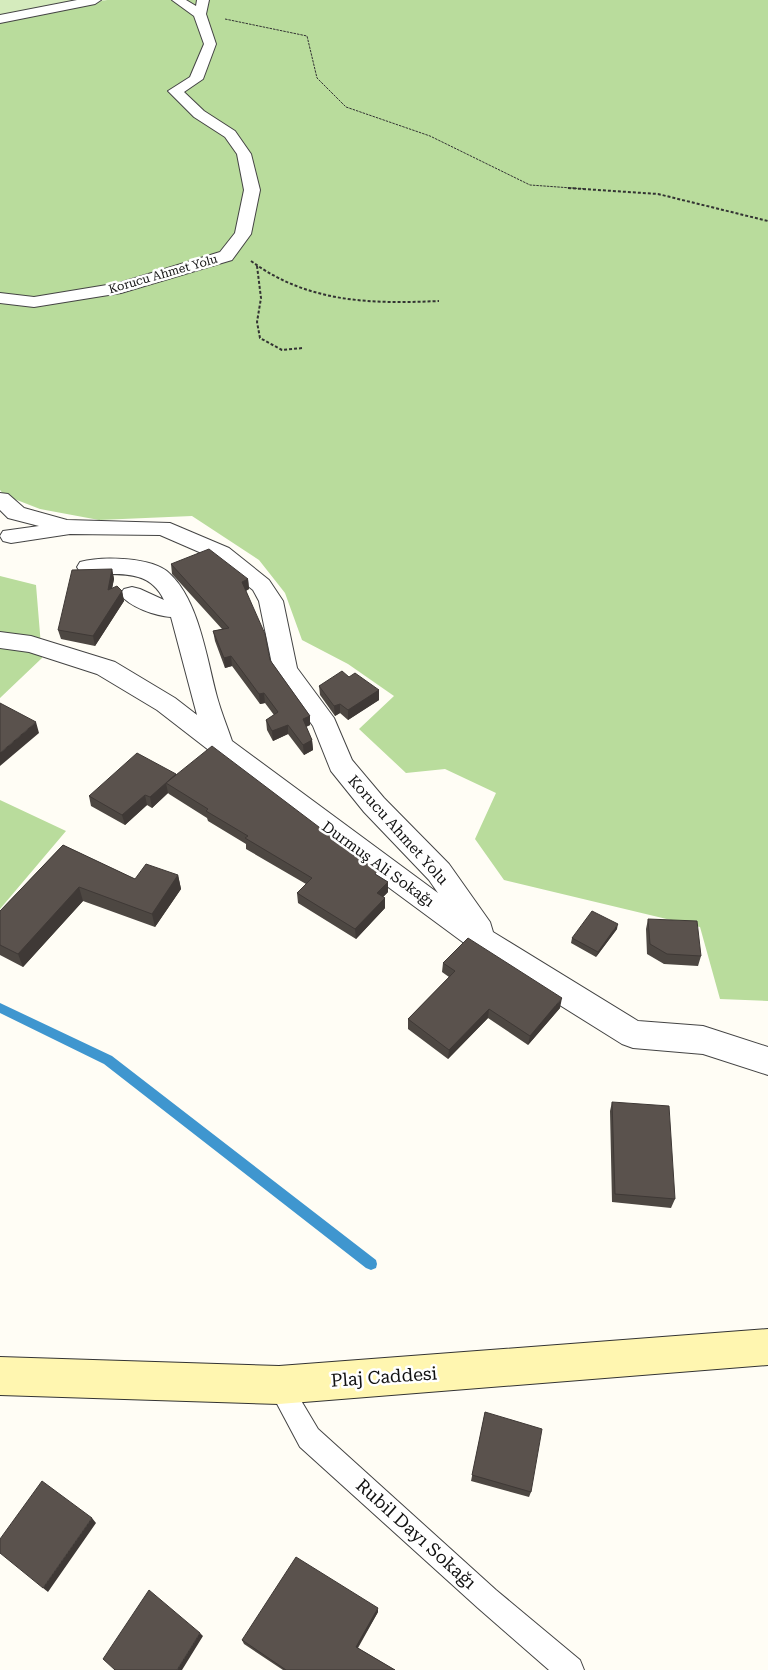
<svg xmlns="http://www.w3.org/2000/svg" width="768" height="1670" viewBox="0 0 768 1670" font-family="'Roboto Serif',serif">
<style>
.green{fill:#d5ebbd}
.forest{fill:#b9dc9c}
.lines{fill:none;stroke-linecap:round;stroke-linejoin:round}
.stream{fill:#3f96cf;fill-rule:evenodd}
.lane-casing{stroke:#444;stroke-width:2}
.street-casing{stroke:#444;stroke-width:2}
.secondary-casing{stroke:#333;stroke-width:2}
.path-far1{stroke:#333;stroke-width:1;stroke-dasharray:2.5 1;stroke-linecap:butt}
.path{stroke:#333;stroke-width:2;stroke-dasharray:3 2;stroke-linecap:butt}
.lane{fill:#fff;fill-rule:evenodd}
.street{fill:#fff;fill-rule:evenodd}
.secondary{fill:#fff6b0;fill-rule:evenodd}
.wall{fill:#4d4742}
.shaded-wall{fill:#3f3936}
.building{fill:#5a524d;stroke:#3f3936}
.labels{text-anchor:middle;stroke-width:5;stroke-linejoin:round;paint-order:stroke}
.far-street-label{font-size:12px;fill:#111;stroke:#fff}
.street-label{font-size:15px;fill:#111;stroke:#fff}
.near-street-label{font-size:18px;fill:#111;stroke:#fff}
</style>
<rect width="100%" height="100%" fill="#fffdf5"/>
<path class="green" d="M 0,0 L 107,0 L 0,22 Z"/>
<path class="forest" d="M 107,0 L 768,0 L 768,1001 L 720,999 L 700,927 L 504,880 L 475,839 L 496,793 L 445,769 L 406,773 L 359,729 L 394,696 L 348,664 L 302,640 L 285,593 L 259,560 L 192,516 L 99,520 L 40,509 L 4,495 L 0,490 L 0,22 Z
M 0,576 L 36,585 L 42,658 L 0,698 Z
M 0,800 L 66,831 L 0,909 Z"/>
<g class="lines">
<path class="stream" d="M 0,1003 L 112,1056 L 376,1260 L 377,1264 L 376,1268 L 371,1270 L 366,1268 L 104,1064 L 0,1013 Z"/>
<defs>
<path id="lane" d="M 279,1373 L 287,1377 L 318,1429 L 496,1590 L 580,1660 L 584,1670 L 549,1670 L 478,1608 L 300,1447 L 267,1385 L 271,1377 Z"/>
<path id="street" d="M 77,0 L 101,0 L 95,4 L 0,23 L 0,15 Z
M 172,0 L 186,0 L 196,6 L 197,0 L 209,0 L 206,14 L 216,44 L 203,79 L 184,92 L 204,111 L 235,131 L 251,154 L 260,190 L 251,234 L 232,260 L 121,293 L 34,307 L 0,303 L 0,293 L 34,297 L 119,283 L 220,252 L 235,233 L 244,190 L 237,154 L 225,137 L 194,117 L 168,91 L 190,77 L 204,44 L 194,16 Z
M 0,493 L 8,494 L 24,508 L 67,520 L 170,523 L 229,548 L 269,580 L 283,601 L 297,668 L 334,718 L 352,760 L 384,798 L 449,864 L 490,922 L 493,932 L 638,1021 L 703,1026 L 768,1047 L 768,1075 L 703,1054 L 633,1048 L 622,1044 L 483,957 L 334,847 L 157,710 L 97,674 L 29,652 L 0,648 L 0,632 L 31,636 L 115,662 L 175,698 L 197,715 L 171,617 C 156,616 129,607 120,594 L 124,589 L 132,587 L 140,589 L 164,600 C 149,568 118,575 88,574 L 80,572 L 77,567 L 80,562 C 102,556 152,557 169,573 C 199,600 207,660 217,697 C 221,712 227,726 232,741 L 438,893 L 429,880 L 364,812 L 331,771 L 313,726 L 273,669 L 259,601 L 253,590 L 213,558 L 160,535 L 70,534 L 11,543 L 3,541 L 0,536 L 3,531 L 39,526 L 8,518 L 0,510 Z"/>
<path id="secondary" d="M 768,1329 L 768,1365 L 279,1404 L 0,1395 L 0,1357 L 279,1366 Z"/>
</defs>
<use href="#lane" class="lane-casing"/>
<use href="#street" class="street-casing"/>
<use href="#secondary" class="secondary-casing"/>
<path class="path-far1" d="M 225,19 L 307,36 L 317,78 L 346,107 L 430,136 L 530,185 L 586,189"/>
<path class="path" d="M 568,188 L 658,194 L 768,221
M 251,261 C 308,303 371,304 439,301
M 257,266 L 261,298 L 257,322 L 260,338 L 282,350 L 303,348"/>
<use href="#lane" class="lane"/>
<use href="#street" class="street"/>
<use href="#secondary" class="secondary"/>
</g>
<path class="wall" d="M 171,564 L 248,579 L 249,589 L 246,591 L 270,660 L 310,716 L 310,725 L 306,727 L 312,740 L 313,750 L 304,755 L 288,734 L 273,741 L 267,730 L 266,720 L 274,715 L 265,703 L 260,704 L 232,666 L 225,668 L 215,641 L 213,631 L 222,629 L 172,574 Z
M 112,569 L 114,579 L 112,588 L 122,591 L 124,601 L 95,646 L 61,639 L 58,630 Z
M 349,677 L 379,690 L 379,700 L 348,720 L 340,713 L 335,716 L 320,695 L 319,686 Z
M 176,774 L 176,776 L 377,875 L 388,882 L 388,892 L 383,897 L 385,898 L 385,908 L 356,939 L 298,903 L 297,893 L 306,884 L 246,849 L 246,844 L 208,821 L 207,818 L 169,794 L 168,793 L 152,808 L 147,805 L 125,825 L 91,806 L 89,796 Z
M 63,845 L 135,879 L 178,875 L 181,889 L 155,927 L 83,901 L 23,967 L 0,955 L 0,911 Z
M 648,919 L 701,956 L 698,966 L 664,964 L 647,954 L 646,929 Z
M 617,929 L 596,957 L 571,943 L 572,938 Z
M 443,963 L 560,1008 L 528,1045 L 488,1018 L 448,1059 L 408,1029 L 408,1019 L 449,977 L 442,972 Z
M 612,1102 L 675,1199 L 671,1208 L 612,1202 L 610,1111 Z
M 485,1412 L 531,1492 L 529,1497 L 471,1481 Z
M 378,1612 L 358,1648 L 395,1670 L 283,1670 L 244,1644 L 242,1640 Z"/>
<path class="shaded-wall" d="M 112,569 L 114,579 L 110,599 L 108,590 Z
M 248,579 L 249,589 L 243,592 L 242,582 Z
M 122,591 L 124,601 L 95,646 L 93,636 Z
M 231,656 L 232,666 L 225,668 L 224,658 Z
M 379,690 L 379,700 L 348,720 L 348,710 Z
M 264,693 L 265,703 L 260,704 L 259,694 Z
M 340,704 L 340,713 L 335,716 L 334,706 Z
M 310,716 L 310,725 L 303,728 L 303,719 Z
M 36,722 L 39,733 L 0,766 L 0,753 Z
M 288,725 L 288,734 L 273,741 L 272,731 Z
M 312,740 L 313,750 L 304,755 L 303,745 Z
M 176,774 L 177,784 L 166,783 L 168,793 L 152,808 L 150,797 Z
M 145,795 L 147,805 L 125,825 L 122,815 Z
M 178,875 L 181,889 L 155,927 L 152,914 Z
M 388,882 L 388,892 L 377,903 L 377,893 Z
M 79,887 L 83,901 L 23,967 L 18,954 Z
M 385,898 L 385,908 L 356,939 L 355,929 Z
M 618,924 L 617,929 L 596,957 L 598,952 Z
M 562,998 L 560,1008 L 528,1045 L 530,1036 Z
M 489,1009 L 488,1018 L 448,1059 L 449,1050 Z
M 92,1518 L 96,1523 L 48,1592 L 43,1588 Z
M 378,1608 L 378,1612 L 356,1650 L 356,1647 Z
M 200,1633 L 203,1636 L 182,1670 L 177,1670 Z"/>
<path class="building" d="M 209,549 L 248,579 L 242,582 L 265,634 L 270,660 L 310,716 L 303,719 L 312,740 L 303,745 L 288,725 L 272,731 L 266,720 L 278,712 L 264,693 L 259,694 L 231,656 L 224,658 L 213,631 L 229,628 L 171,564 Z
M 112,569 L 108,590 L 117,586 L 122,591 L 93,636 L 58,630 L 72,570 Z
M 342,671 L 349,677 L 355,673 L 379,690 L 348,710 L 340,704 L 334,706 L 319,686 Z
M 0,703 L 36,722 L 0,753 Z
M 212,746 L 377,871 L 375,874 L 388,882 L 377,893 L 385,898 L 355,929 L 297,893 L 312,878 L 245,838 L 248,836 L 206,811 L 208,809 L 166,783 Z
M 137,753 L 176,774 L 150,797 L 145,795 L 122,815 L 89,796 Z
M 63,845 L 135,879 L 146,864 L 178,875 L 152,914 L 79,887 L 18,954 L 0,945 L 0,911 Z
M 592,911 L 618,924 L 598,952 L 572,938 Z
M 648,919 L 697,921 L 701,956 L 667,954 L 650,944 Z
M 468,938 L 562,998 L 530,1036 L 489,1009 L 449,1050 L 408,1019 L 455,971 L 443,963 Z
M 612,1102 L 669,1106 L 675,1199 L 615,1194 Z
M 485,1412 L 542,1429 L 531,1492 L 472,1475 Z
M 42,1481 L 92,1518 L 43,1588 L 0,1553 L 0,1539 Z
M 296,1557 L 378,1608 L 356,1647 L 395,1670 L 286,1670 L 242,1640 Z
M 149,1590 L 200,1633 L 177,1670 L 115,1670 L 103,1659 Z"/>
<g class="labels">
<g class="far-street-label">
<text transform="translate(163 274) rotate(-16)" y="4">Korucu Ahmet Yolu</text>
</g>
<g class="street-label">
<text transform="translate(398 830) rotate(48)" y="5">Korucu Ahmet Yolu</text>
<text transform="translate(378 864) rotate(36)" y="5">Durmuş Ali Sokağı</text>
</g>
<g class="near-street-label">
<text transform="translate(384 1377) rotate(-4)" y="6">Plaj Caddesi</text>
<text transform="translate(416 1534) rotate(42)" y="6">Rubil Dayı Sokağı</text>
</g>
</g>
</svg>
